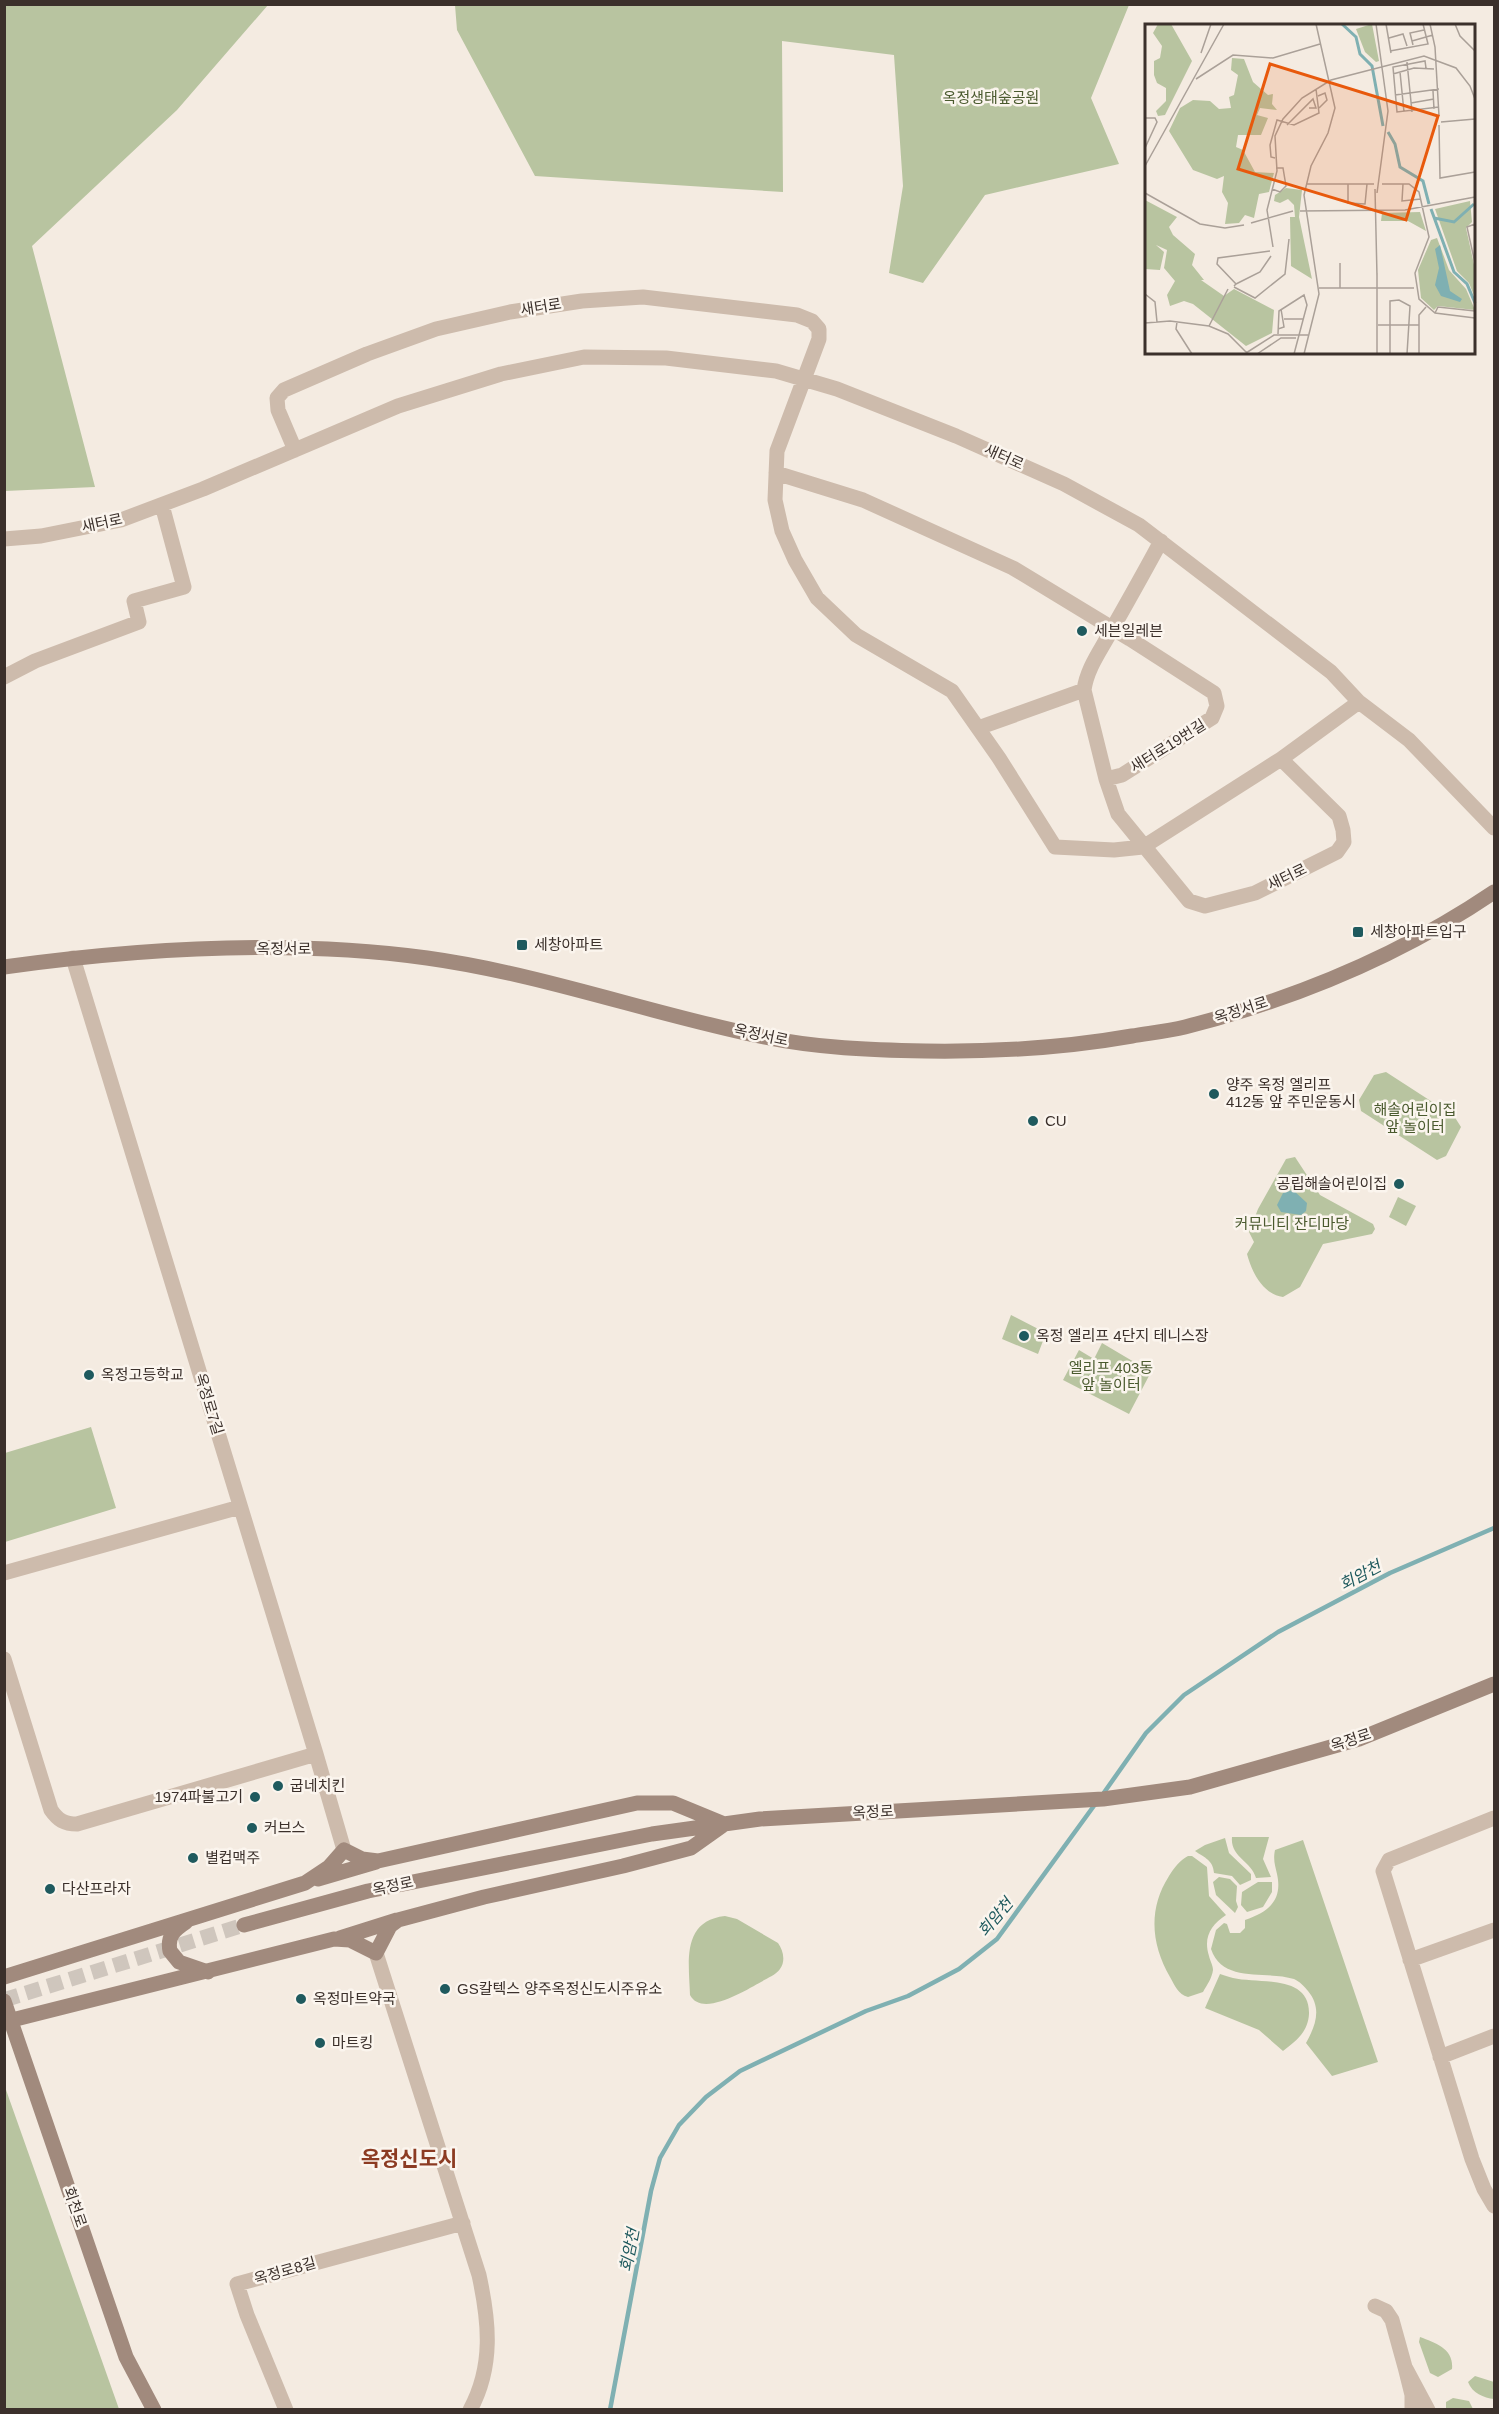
<svg xmlns="http://www.w3.org/2000/svg" width="1499" height="2414" viewBox="0 0 1499 2414" font-family="Helvetica,'Noto Sans KR',sans-serif">
<style>
.green{fill:#b8c4a0}
.water{fill:#7fb0b2}
.lines{fill:none;stroke-linecap:round;stroke-linejoin:round}
.stream{stroke:#7fb0b2;stroke-width:4.5}
.secondary-tunnel{stroke:#cfc6bd;stroke-width:15;stroke-dasharray:15 8;stroke-linecap:butt}
.street{stroke:#cdbbac;stroke-width:15}
.secondary{stroke:#a18a7d;stroke-width:15}
.poi-dot{fill:#1f5a5e;stroke:#fbf5ee;stroke-width:2}
.labels{text-anchor:middle;stroke-width:5;stroke-linejoin:round;paint-order:stroke}
.park-label{font-size:15px;fill:#4a5a2e;stroke:#fbf5ee}
.street-label{font-size:15px;fill:#3b302b;stroke:#fbf5ee}
.poi-label{font-size:15px;fill:#3b302b;stroke:#fbf5ee;text-anchor:start}
.water-label{font-size:16px;font-style:italic;fill:#1f5a5e;stroke:#fbf5ee}
.district-label{font-size:21px;font-weight:bold;fill:#8c3b22;stroke:#fbf5ee}
.inset-river{fill:none;stroke:#7fb0b2;stroke-width:3}
.inset-road{fill:none;stroke:#aaa098;stroke-width:1.5}
.view{fill:#e8590c;fill-opacity:0.15;stroke:#e8590c;stroke-width:3}
.inset-edge{fill:none;stroke:#3b302b;stroke-width:3}
</style>
<rect width="100%" height="100%" fill="#f4ebe1"/>
<path class="green" d="M 4,5 L 268,5 L 177,110 L 32,246 L 95,487 L 5,491 Z
M 455,5 L 1129,5 L 1091,98 L 1119,164 L 985,195 L 923,283 L 889,273 L 903,186 L 894,55 L 782,41 L 783,192 L 535,176 L 457,30 Z
M 1386,1072 L 1454,1116 L 1461,1127 L 1446,1156 L 1437,1160 L 1361,1111 L 1359,1100 L 1374,1075 Z
M 1295,1157 L 1320,1195 L 1373,1224 L 1375,1229 L 1372,1234 L 1323,1244 L 1300,1287 L 1283,1297 C 1263,1294 1252,1273 1247,1254 L 1254,1242 L 1249,1232 L 1258,1209 L 1286,1159 Z
M 1398,1197 L 1416,1206 L 1406,1226 L 1389,1217 Z
M 1011,1315 L 1046,1333 L 1038,1354 L 1002,1339 Z
M 1102,1343 L 1151,1372 L 1129,1414 L 1063,1380 L 1079,1350 L 1094,1359 Z
M 91,1427 L 116,1508 L 5,1542 L 5,1453 Z
M 1232,1837 L 1269,1837 L 1263,1859 L 1271,1877 L 1256,1878 C 1251,1861 1230,1857 1232,1837 Z
M 1225,1838 L 1229,1853 L 1251,1874 L 1251,1880 L 1240,1885 L 1232,1876 L 1214,1873 C 1213,1860 1205,1858 1195,1851 L 1205,1845 Z
M 1303,1840 L 1378,2062 L 1332,2076 L 1306,2043 C 1316,2025 1322,2008 1308,1991 C 1305,1987 1299,1981 1294,1979 C 1266,1970 1223,1984 1211,1949 L 1216,1930 L 1224,1923 L 1227,1924 L 1230,1933 L 1240,1933 L 1245,1928 L 1245,1920 C 1268,1912 1283,1901 1277,1874 C 1275,1865 1273,1860 1275,1850 Z
M 1188,1856 L 1192,1856 L 1207,1867 L 1209,1896 L 1226,1915 C 1211,1925 1203,1937 1209,1956 C 1210,1961 1213,1965 1213,1970 C 1212,1978 1207,1985 1203,1992 L 1188,1997 C 1178,1994 1175,1986 1170,1977 C 1151,1944 1148,1909 1169,1876 C 1174,1868 1180,1860 1188,1856 Z
M 1219,1877 L 1230,1879 L 1237,1886 L 1236,1901 L 1238,1907 L 1235,1913 L 1216,1895 L 1213,1882 Z
M 1258,1882 L 1272,1882 L 1272,1892 L 1263,1907 L 1247,1912 L 1241,1905 L 1242,1892 Z
M 725,1916 L 737,1919 L 778,1943 C 783,1950 786,1961 780,1969 C 776,1975 767,1978 761,1982 C 746,1990 702,2018 690,1995 C 689,1963 681,1921 725,1916 Z
M 1220,1974 C 1224,1975 1228,1977 1233,1978 C 1259,1984 1310,1974 1309,2014 C 1308,2032 1296,2041 1283,2051 L 1259,2030 L 1205,2008 Z
M 5,2087 L 119,2409 L 5,2409 Z
M 1420,2337 C 1436,2343 1454,2349 1452,2369 L 1438,2377 L 1430,2373 L 1419,2342 Z
M 1475,2376 L 1494,2382 L 1494,2399 C 1484,2398 1472,2393 1468,2382 Z
M 1453,2398 L 1469,2401 L 1473,2409 L 1446,2409 L 1446,2402 Z"/>
<path class="water" d="M 1293,1190 L 1307,1203 L 1306,1211 L 1301,1215 L 1281,1212 L 1277,1205 L 1283,1193 Z"/>
<g class="lines">
<path class="stream" d="M 1103,1794 L 1146,1733 L 1184,1695 L 1278,1632 L 1390,1573 L 1494,1528
M 610,2410 L 651,2191 L 660,2158 L 679,2125 L 706,2097 L 740,2071 L 866,2011 L 908,1996 L 959,1969 L 997,1939 L 1096,1803"/>
<path class="secondary-tunnel" d="M 4,2000 L 244,1925"/>
<path class="street" d="M 295,450 L 278,410 L 277,398 L 284,390 L 367,354 L 436,329 L 510,312 L 582,301 L 643,297 L 797,315 L 812,321 L 819,329 L 819,339 L 777,451 L 775,500 L 782,531 L 795,560 L 817,598 L 856,635 L 952,691 L 999,758 L 1055,847 L 1114,850 L 1143,847 L 1281,759 L 1359,702
M 776,473 L 863,500 L 1013,568 L 1130,639 L 1214,693 L 1217,706 L 1212,718 L 1122,775 L 1106,779 L 1084,690 C 1087,668 1101,650 1111,631 C 1128,601 1145,571 1161,541
M 4,539 L 41,536 L 121,520 L 203,489 L 398,406 L 501,374 L 584,357 L 666,358 L 776,371 L 837,389 L 956,436 L 1064,484 L 1139,525 L 1331,672 L 1359,702 L 1409,740 L 1494,828
M 4,677 L 35,661 L 139,622 L 134,601 L 184,587 L 162,505
M 978,728 L 1084,690
M 1106,779 L 1118,814 L 1189,901 L 1205,906 L 1255,893 L 1337,852 L 1344,842 L 1343,830 L 1339,816 L 1281,759
M 73,958 L 316,1754 L 344,1850
M 4,1573 L 240,1507
M 4,1659 L 51,1810 C 58,1820 64,1824 77,1824 L 316,1754
M 1494,1818 L 1389,1860 L 1383,1871 L 1472,2159 L 1484,2189 L 1494,2206
M 376,1953 L 479,2275 C 489,2321 494,2366 470,2410
M 1410,1960 L 1494,1930
M 1440,2057 L 1494,2036
M 1375,2306 L 1386,2311 L 1392,2320 L 1405,2367
M 286,2410 L 247,2315 L 237,2284 L 463,2223
M 1412,2410 L 1412,2395 L 1405,2367 L 1428,2410"/>
<path class="secondary" d="M 4,967 C 141,948 290,939 427,958 C 542,974 651,1014 764,1037 C 817,1048 871,1050 925,1051 C 995,1052 1064,1048 1132,1036 C 1150,1033 1168,1031 1185,1027 C 1295,999 1401,955 1494,892
M 318,1879 L 376,1862
M 186,1922 C 174,1930 167,1936 170,1951 L 179,1962 L 208,1972
M 244,1925 L 368,1891 L 652,1834 L 760,1819 L 1103,1799 L 1190,1787 L 1359,1739 L 1494,1684
M 340,1938 L 397,1920
M 4,1977 L 305,1883 L 329,1867 L 344,1850 L 362,1859 L 378,1861 L 637,1803 L 673,1803 L 724,1824
M 4,2001 L 126,2357 L 154,2410
M 4,2022 L 334,1939 L 350,1940 L 376,1953 L 390,1926 L 398,1920 L 484,1897 L 623,1866 L 691,1848 L 722,1826"/>
</g>
<g class="poi-dot">
<circle cx="1082" cy="631" r="6"/>
<rect x="1352" y="926" width="12" height="12" rx="3"/>
<rect x="516" y="939" width="12" height="12" rx="3"/>
<circle cx="1214" cy="1094" r="6"/>
<circle cx="1033" cy="1121" r="6"/>
<circle cx="1399" cy="1184" r="6"/>
<circle cx="1024" cy="1336" r="6"/>
<circle cx="89" cy="1375" r="6"/>
<circle cx="278" cy="1786" r="6"/>
<circle cx="255" cy="1797" r="6"/>
<circle cx="252" cy="1828" r="6"/>
<circle cx="193" cy="1858" r="6"/>
<circle cx="50" cy="1889" r="6"/>
<circle cx="445" cy="1989" r="6"/>
<circle cx="301" cy="1999" r="6"/>
<circle cx="320" cy="2043" r="6"/>
</g>
<g class="labels">
<g class="park-label">
<text x="991" y="103">옥정생태숲공원</text>
<text x="1415" y="1115">해솔어린이집<tspan x="1415" dy="17">앞 놀이터</tspan></text>
<text x="1292" y="1229">커뮤니티 잔디마당</text>
<text x="1111" y="1373">엘리프 403동<tspan x="1111" dy="17">앞 놀이터</tspan></text>
</g>
<g class="street-label">
<text transform="translate(541 307) rotate(-9)" y="5">새터로</text>
<text transform="translate(1004 457) rotate(24)" y="5">새터로</text>
<text transform="translate(102 523) rotate(-12)" y="5">새터로</text>
<text transform="translate(1168 746) rotate(-32)" y="5">새터로19번길</text>
<text transform="translate(1287 877) rotate(-26)" y="5">새터로</text>
<text x="284" y="954">옥정서로</text>
<text transform="translate(1241 1010) rotate(-18)" y="5">옥정서로</text>
<text transform="translate(761 1035) rotate(12)" y="5">옥정서로</text>
<text transform="translate(209 1404) rotate(73)" y="5">옥정로7길</text>
<text transform="translate(1351 1740) rotate(-18)" y="5">옥정로</text>
<text transform="translate(873 1812) rotate(-3)" y="5">옥정로</text>
<text transform="translate(393 1886) rotate(-12)" y="5">옥정로</text>
<text transform="translate(75 2207) rotate(71)" y="5">회천로</text>
<text transform="translate(285 2271) rotate(-16)" y="5">옥정로8길</text>
</g>
<g class="poi-label">
<text x="1094" y="636">세븐일레븐</text>
<text x="1370" y="937">세창아파트입구</text>
<text x="534" y="950">세창아파트</text>
<text x="1226" y="1090">양주 옥정 엘리프<tspan x="1226" dy="17">412동 앞 주민운동시</tspan></text>
<text x="1045" y="1126">CU</text>
<text x="1387" y="1189" text-anchor="end">공립해솔어린이집</text>
<text x="1036" y="1341">옥정 엘리프 4단지 테니스장</text>
<text x="101" y="1380">옥정고등학교</text>
<text x="290" y="1791">굽네치킨</text>
<text x="243" y="1802" text-anchor="end">1974파불고기</text>
<text x="264" y="1833">커브스</text>
<text x="205" y="1863">별컵맥주</text>
<text x="62" y="1894">다산프라자</text>
<text x="457" y="1994">GS칼텍스 양주옥정신도시주유소</text>
<text x="313" y="2004">옥정마트약국</text>
<text x="332" y="2048">마트킹</text>
</g>
<g class="water-label">
<text transform="translate(1360 1575) rotate(-28)" y="6">회암천</text>
<text transform="translate(995 1917) rotate(-50)" y="6">회암천</text>
<text transform="translate(629 2250) rotate(-79)" y="6">회암천</text>
</g>
<g class="district-label">
<text x="409" y="2166">옥정신도시</text>
</g>
</g>
<g transform="translate(1145 24)">
<rect width="330" height="330" fill="#f4ebe1"/>
<path d="M 13,0 L 26,0 L 47,37 L 20,91 L 13,92 L 11,87 L 21,77 L 21,64 L 12,59 L 9,51 L 9,37 L 15,34 L 17,22 L 8,9 ZM 227,0 L 234,37 L 231,38 L 220,28 L 211,5 ZM 87,34 L 99,35 L 108,58 L 123,71 L 128,70 L 127,80 L 132,86 L 115,84 L 112,91 L 123,94 L 116,111 L 93,111 L 91,123 L 98,126 L 110,148 L 129,149 L 124,168 L 114,170 L 109,194 L 100,191 L 94,199 L 80,200 L 83,179 L 77,168 L 79,152 L 72,155 L 48,146 L 24,107 L 35,84 L 48,76 L 65,77 L 74,85 L 86,84 L 84,73 L 89,71 L 93,51 L 86,46 ZM 141,164 L 157,166 L 154,193 L 167,255 L 146,242 L 145,193 L 150,193 L 149,181 L 143,175 L 135,179 L 129,177 L 130,171 ZM 0,176 L 32,193 L 24,203 L 28,211 L 50,230 L 47,241 L 59,256 L 56,256 L 79,272 L 89,265 L 129,286 L 127,309 L 101,322 L 48,280 L 39,277 L 25,282 L 22,271 L 30,257 L 19,244 L 22,226 L 11,221 L 19,228 L 15,246 L 0,245 ZM 325,177 L 327,198 L 321,204 L 330,245 L 330,274 L 324,259 L 312,247 L 290,185 ZM 275,188 L 281,207 L 263,197 L 236,197 L 237,189 ZM 292,214 L 304,246 L 321,265 L 330,286 L 293,282 L 289,286 L 276,274 L 273,246 L 286,216 Z" fill="#b8c4a0"/>
<path d="M 295,221 L 305,267 L 317,275 L 315,278 L 296,272 L 290,261 L 294,244 L 290,225 Z" fill="#7fb0b2"/>
<path class="inset-river" d="M 197,0 L 211,13 L 215,30 L 227,42 L 238,102M 243,108 L 250,120 L 255,143 L 278,157 L 284,180M 286,185 L 309,248 L 322,260 L 330,279M 289,194 L 309,198 L 329,180"/>
<path class="inset-road" d="M 231,0 L 243,87 L 232,169M 241,0 L 246,29M 285,0 L 290,23 L 294,92M 310,0 L 315,12 L 330,27M 244,14 L 258,10 L 262,22M 267,17 L 288,11M 268,21 L 265,9 L 279,6M 245,27 L 283,20 L 278,0M 56,29 L 66,0M 262,38 L 267,88M 281,44 L 280,37 L 248,43 L 252,88 L 294,83M 255,48 L 259,88M 248,50 L 269,44 L 289,45M 51,55 L 88,31 L 128,34 L 175,20M 288,67 L 289,85M 250,71 L 294,65M 173,72 L 180,69 L 182,76 L 174,84M 266,79 L 289,75M 0,94 L 10,94 L 12,98 L 0,124M 296,98 L 330,95M 142,101 L 168,75 L 171,84 L 164,84M 294,101 L 295,154 L 330,148M 130,134 L 126,133 L 125,121 L 132,96 L 149,101 L 174,89 L 171,65M 0,142 L 79,0M 161,160 L 229,160M 203,160 L 203,179 L 220,180 L 222,160M 237,160 L 264,160 L 274,168 L 284,213 L 270,249 L 274,275 L 290,289 L 330,294M 258,160 L 257,177 L 276,175M 330,164 L 330,204M 127,165 L 135,168 L 141,162 L 138,144 L 131,144M 230,165 L 232,252M 0,169 L 55,200 L 80,204 L 99,201M 155,187 L 260,186 L 330,173M 106,199 L 148,187M 330,200 L 322,203 L 330,239M 128,223 L 122,186 L 132,147 L 130,112 L 138,95 L 157,74 L 186,56 L 279,32 L 311,44 L 325,62 L 330,75M 232,249 L 232,329M 91,260 L 115,248 L 126,232M 89,262 L 91,260 L 72,240 L 73,234 L 125,227M 89,263 L 110,274 L 140,250 L 144,215M 174,264 L 269,264M 195,264 L 195,239M 0,270 L 10,278 L 12,298M 290,289 L 293,283 L 330,287M 139,295 L 158,295M 32,298 L 31,305 L 47,330M 0,299 L 25,297 L 64,302 L 83,310 L 103,330M 233,301 L 274,301M 64,302 L 83,265M 133,305 L 139,303 L 136,285M 133,310 L 134,287 L 159,271 L 162,281 L 149,330M 101,329 L 129,311 L 163,311M 112,330 L 136,314 L 151,314M 159,330 L 174,270 L 159,171 L 166,142 L 183,109 L 190,84 L 171,0M 245,330 L 245,277 L 254,276 L 265,282 L 262,330M 274,330 L 274,291 L 281,283"/>
<path class="view" d="M 125,40 L 293,92 L 261,196 L 93,145 Z"/>
<rect width="330" height="330" class="inset-edge"/>
</g>
<rect width="1499" height="2414" fill="none" stroke="#3b302b" stroke-width="12"/>
</svg>
